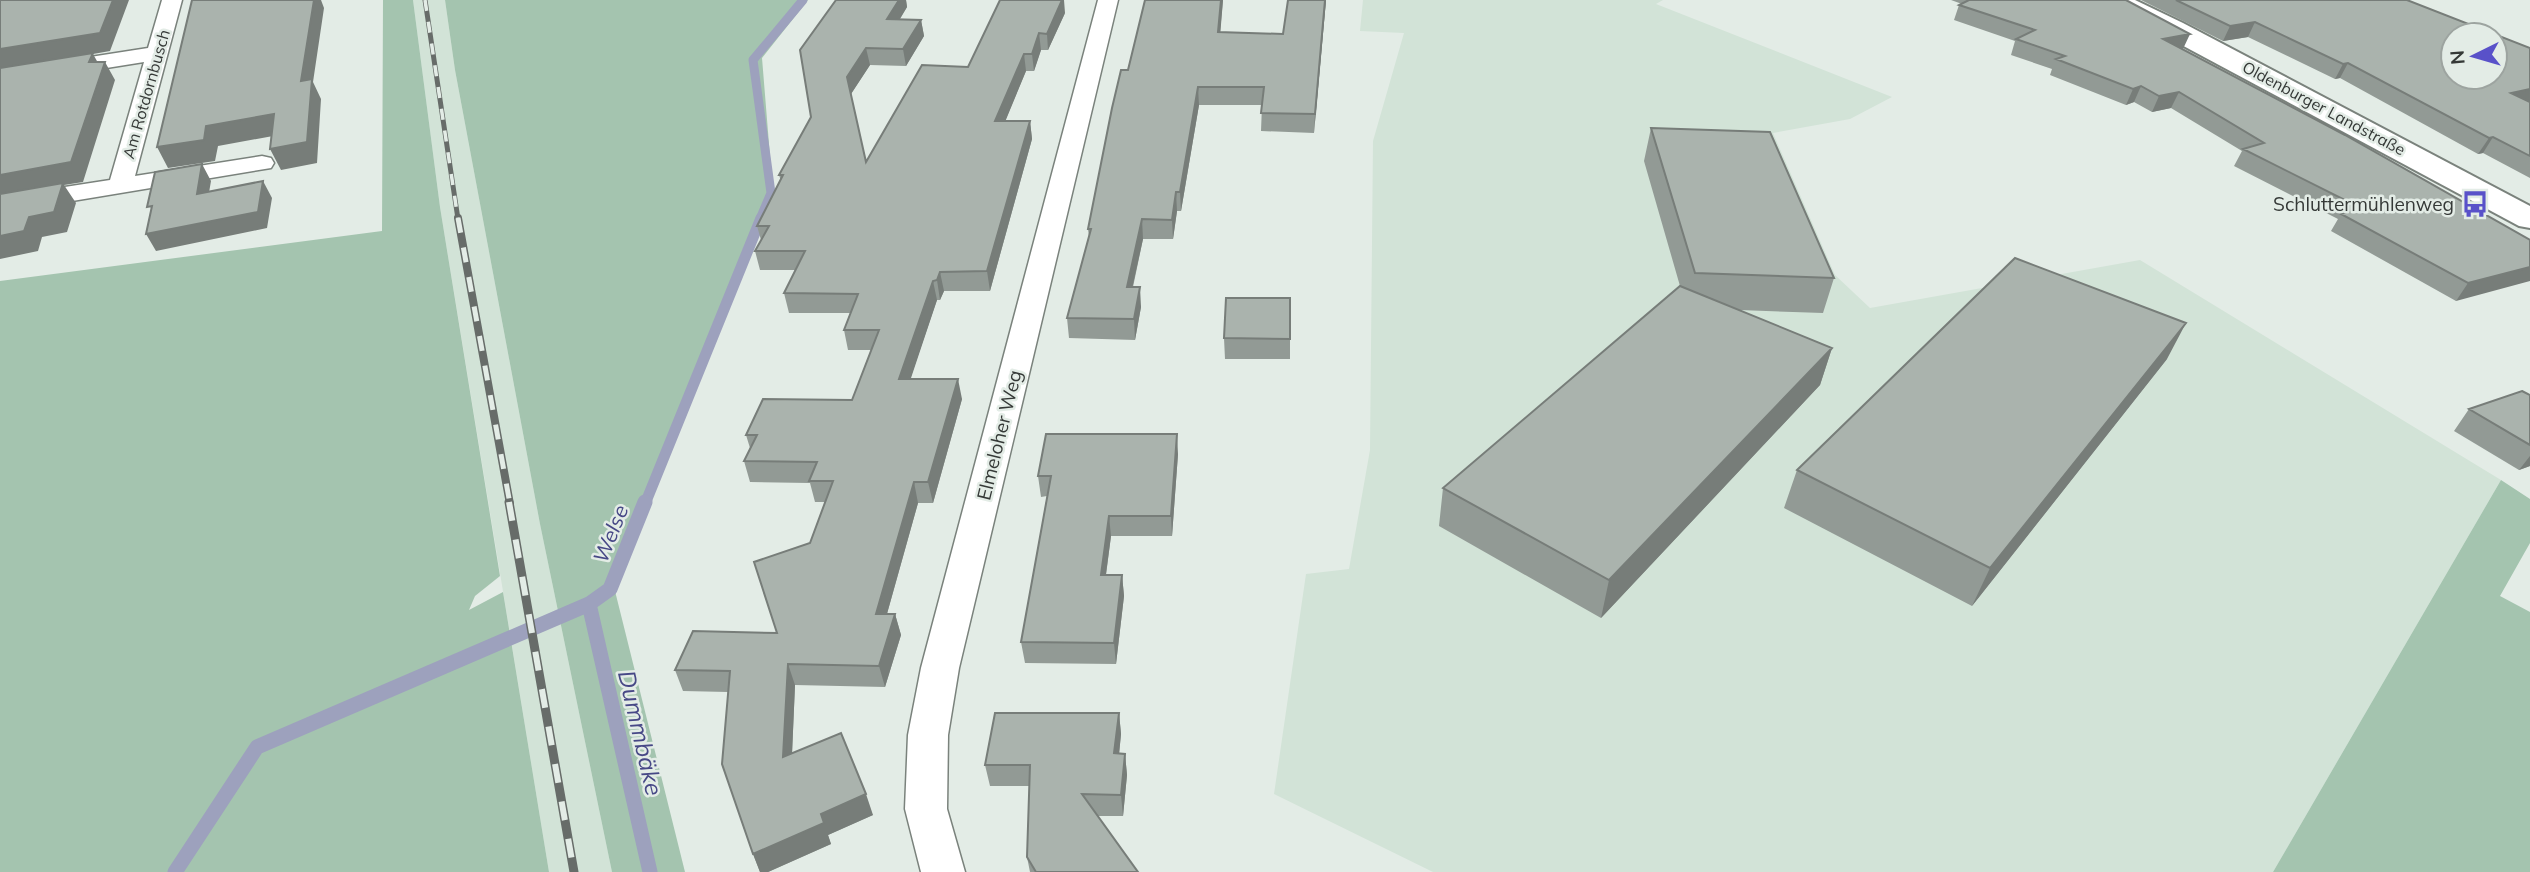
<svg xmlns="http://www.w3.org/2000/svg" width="2530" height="872" viewBox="0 0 2530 872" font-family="Mulish,sans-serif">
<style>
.built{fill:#d2e3d7}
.green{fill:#a4c4af}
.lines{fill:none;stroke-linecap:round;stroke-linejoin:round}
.stream-far2{stroke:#9da1bd;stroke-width:9}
.stream-far1{stroke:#9da1bd;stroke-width:11}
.stream{stroke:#9da1bd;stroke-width:15}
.minor-casing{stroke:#7a827c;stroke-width:3}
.secondary-casing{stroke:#7a827c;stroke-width:4}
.minor{fill:#fff;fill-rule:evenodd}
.secondary{fill:#fff;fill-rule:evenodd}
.rail-far2-casing{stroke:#676c69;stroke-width:5}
.rail-far1-casing{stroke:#676c69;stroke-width:8}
.rail-casing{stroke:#676c69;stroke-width:9}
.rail-far2{stroke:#e3ece6;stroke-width:3.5;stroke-dasharray:11;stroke-linecap:butt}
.rail-far1{stroke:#e3ece6;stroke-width:5;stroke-dasharray:15;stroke-linecap:butt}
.rail{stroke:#e3ece6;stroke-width:6;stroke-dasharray:19;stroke-linecap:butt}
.wall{fill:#929a95}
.shaded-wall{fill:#777d79}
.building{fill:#aab3ad;stroke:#777d79;stroke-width:2;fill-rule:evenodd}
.labels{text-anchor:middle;stroke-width:5;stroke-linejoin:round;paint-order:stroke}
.far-street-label{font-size:16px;fill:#353937;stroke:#e3ece6}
.poi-label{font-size:19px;fill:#353937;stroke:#e3ece6;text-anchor:end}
.street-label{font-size:19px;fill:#353937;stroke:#e3ece6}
.water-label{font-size:21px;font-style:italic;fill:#474886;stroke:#e3ece6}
.near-water-label{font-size:24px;font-style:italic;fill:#474886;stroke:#e3ece6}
</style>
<rect width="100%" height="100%" fill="#e3ece6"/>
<path class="built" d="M 413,0 L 445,0 L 455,70 L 540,524 L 612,872 L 549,872 L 440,207 Z
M 1363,0 L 1663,0 L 1656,4 L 1892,97 L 1850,119 L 1773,133 L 1835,275 L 1870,308 L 2140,260 L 2501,480 L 2273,872 L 1433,872 L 1274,794 L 1306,574 L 1349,569 L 1370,450 L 1373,141 L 1404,33 L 1360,31 Z"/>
<path class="green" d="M 383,0 L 413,0 L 440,207 L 500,576 L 475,596 L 469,610 L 503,592 L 549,872 L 0,872 L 0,281 L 382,231 Z
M 445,0 L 808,0 L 762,58 L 773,193 L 615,591 L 685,872 L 612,872 L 540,524 L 455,70 Z
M 2501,480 L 2530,499 L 2530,543 L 2500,596 L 2530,612 L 2530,872 L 2273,872 Z"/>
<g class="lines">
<path class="stream-far2" d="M 760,219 L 771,193 L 753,60 L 803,0"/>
<path class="stream-far1" d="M 645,504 L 761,218"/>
<path class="stream" d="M 589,604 L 650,872
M 175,872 L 257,747 L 589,604 L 610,589 L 645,502"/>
<defs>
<path id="minor" d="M 162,0 L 182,0 L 135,176 L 262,156 L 271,158 L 274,163 L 271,168 L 0,213 L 0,197 L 110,180 L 144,62 L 0,85 L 0,71 L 148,48 Z
M 1098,0 L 1118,0 L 959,668 L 948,735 L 947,809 L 965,872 L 921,872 L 905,809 L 908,735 L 921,668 Z"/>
<path id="secondary" d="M 2104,0 L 2135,0 L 2183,23 L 2530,206 L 2530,228 L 2519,226 L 2107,5 Z"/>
</defs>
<use href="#minor" class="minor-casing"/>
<use href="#secondary" class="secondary-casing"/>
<use href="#minor" class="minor"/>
<use href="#secondary" class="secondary"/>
<defs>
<path id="rail-far2" d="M 425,0 L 458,219"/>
<path id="rail-far1" d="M 458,218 L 510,504"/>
<path id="rail" d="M 509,502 L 574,872"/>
</defs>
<use href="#rail-far2" class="rail-far2-casing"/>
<use href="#rail-far1" class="rail-far1-casing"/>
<use href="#rail" class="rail-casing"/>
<use href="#rail-far2" class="rail-far2"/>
<use href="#rail-far1" class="rail-far1"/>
<use href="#rail" class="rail"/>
</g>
<path class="wall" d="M 836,0 L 906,0 L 907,7 L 900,19 L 921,20 L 924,36 L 906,66 L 870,65 L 851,94 L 866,162 L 968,67 L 1065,13 L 1048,50 L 1041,50 L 1034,71 L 1026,71 L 1005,121 L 1030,121 L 1032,139 L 990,291 L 944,291 L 940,300 L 937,300 L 910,379 L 962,399 L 933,503 L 918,503 L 887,614 L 895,614 L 901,635 L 885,687 L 795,685 L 792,753 L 873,815 L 828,835 L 831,844 L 768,872 L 760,872 L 753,854 L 728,692 L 683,691 L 675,670 L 777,633 L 826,502 L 815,502 L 810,483 L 750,482 L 744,461 L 750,448 L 746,435 L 852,400 L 871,350 L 848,350 L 844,330 L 850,313 L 789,313 L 784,293 L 795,270 L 760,270 L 755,251 L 761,240 L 757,226 L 781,181 L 779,175 L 811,117 Z
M 1145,0 L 1223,0 L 1220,32 L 1283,34 L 1326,0 L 1314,133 L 1261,131 L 1262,105 L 1199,105 L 1181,211 L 1177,211 L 1173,239 L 1143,239 L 1133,287 L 1141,307 L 1135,340 L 1069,338 L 1067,318 L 1089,237 L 1088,229 Z
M 1951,0 L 2126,0 L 2183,49 L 2530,240 L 2456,301 L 2331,231 L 2338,219 L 2234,166 L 2242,151 L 2171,108 L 2152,112 L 2134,102 L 2126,105 L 2050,75 L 2052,69 L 2011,55 L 2015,41 L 1954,20 L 1959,5 L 1962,4 Z
M 2141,0 L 2407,0 L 2530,48 L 2530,178 L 2483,153 L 2478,154 L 2340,78 L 2335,79 L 2248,37 L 2223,41 Z
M 1651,128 L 1834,278 L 1823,313 L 1739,310 L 1832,348 L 1820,385 L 1601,618 L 1439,526 L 1443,488 L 1680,286 L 1644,161 Z
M 1290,298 L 1290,359 L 1225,359 L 1224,338 Z
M 2167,359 L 1972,606 L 1784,508 L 1797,470 Z
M 2530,395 L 2530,466 L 2519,470 L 2454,431 L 2469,409 Z
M 1178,454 L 1172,536 L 1111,536 L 1106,575 L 1122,575 L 1124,596 L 1116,664 L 1025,663 L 1021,642 L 1047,496 L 1041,497 L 1038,476 Z
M 1119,713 L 1121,734 L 1119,754 L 1125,754 L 1127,775 L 1123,816 L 1097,816 L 1138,872 L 1030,872 L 1027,857 L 1029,786 L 990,786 L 985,765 Z"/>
<path class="shaded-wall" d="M 113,0 L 129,0 L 110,51 L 93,54 L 102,70 L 105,62 L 115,80 L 83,182 L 64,185 L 76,203 L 67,232 L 42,237 L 38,251 L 0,259 L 0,49 Z
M 314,0 L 321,0 L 324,8 L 313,82 L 321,99 L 317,163 L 281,170 L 270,149 L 301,81 Z
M 899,0 L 906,0 L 907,7 L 890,35 L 887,19 Z
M 1062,0 L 1064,0 L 1065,13 L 1048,50 L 1047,34 Z
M 1221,0 L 1223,0 L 1219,49 L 1218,32 Z
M 1325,0 L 1326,0 L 1314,133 L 1315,114 Z
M 921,20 L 924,36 L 906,66 L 903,49 Z
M 2255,22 L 2248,37 L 2223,41 L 2230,26 Z
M 1039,33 L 1041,50 L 1034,71 L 1032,54 Z
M 2190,34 L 2183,49 L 2163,39 Z
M 866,48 L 870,65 L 851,94 L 847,77 Z
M 1024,54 L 1026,71 L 998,139 L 995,121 Z
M 2348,63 L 2340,78 L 2335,79 L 2343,64 Z
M 2141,86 L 2134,102 L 2126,105 L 2133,89 Z
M 1198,87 L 1199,105 L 1181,211 L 1180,192 Z
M 2530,89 L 2530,103 L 2511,93 Z
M 2179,92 L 2171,108 L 2152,112 L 2159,96 Z
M 274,114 L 284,134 L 218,146 L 215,161 L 168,168 L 157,147 L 206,126 Z
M 1030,121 L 1032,139 L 990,291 L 987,271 Z
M 2493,137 L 2483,153 L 2478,154 L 2489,138 Z
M 202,164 L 211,181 L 206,210 L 197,194 Z
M 263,181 L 272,198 L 267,228 L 156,251 L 146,234 Z
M 1176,192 L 1177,211 L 1173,239 L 1172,220 Z
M 1142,219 L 1143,239 L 1128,307 L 1127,287 Z
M 2530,267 L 2530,281 L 2456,301 L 2468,283 Z
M 940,272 L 944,291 L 940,300 L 937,280 Z
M 933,281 L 937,300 L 904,399 L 899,379 Z
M 1140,287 L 1141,307 L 1135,340 L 1134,319 Z
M 2186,323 L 2167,359 L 1972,606 L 1990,568 Z
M 1832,348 L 1820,385 L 1601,618 L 1609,580 Z
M 958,379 L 962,399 L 933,503 L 928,482 Z
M 1177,434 L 1178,454 L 1172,536 L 1171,516 Z
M 2530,456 L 2530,466 L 2519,470 Z
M 914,482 L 918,503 L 881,635 L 876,614 Z
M 1109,516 L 1111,536 L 1103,596 L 1101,575 Z
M 1122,575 L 1124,596 L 1116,664 L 1114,643 Z
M 895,614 L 901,635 L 885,687 L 879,666 Z
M 788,664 L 795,685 L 791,778 L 783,757 Z
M 1119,713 L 1121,734 L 1117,775 L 1114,753 Z
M 1125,754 L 1127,775 L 1123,816 L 1121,795 Z
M 866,794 L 873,815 L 828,835 L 831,844 L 768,872 L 760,872 L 753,854 L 821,814 Z"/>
<path class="building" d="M 0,0 L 113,0 L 100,33 L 0,49 Z
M 192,0 L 314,0 L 301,81 L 312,79 L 307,142 L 270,149 L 274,114 L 206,126 L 204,140 L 157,147 Z
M 836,0 L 899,0 L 887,19 L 921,20 L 903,49 L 866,48 L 847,77 L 866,162 L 922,65 L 968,67 L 1000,0 L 1062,0 L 1047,34 L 1039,33 L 1032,54 L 1024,54 L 995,121 L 1030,121 L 987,271 L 940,272 L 937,280 L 933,281 L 899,379 L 958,379 L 928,482 L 914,482 L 876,614 L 895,614 L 879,666 L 788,664 L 783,757 L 841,733 L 866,794 L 821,814 L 824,823 L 753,854 L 722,764 L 730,671 L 675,670 L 693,631 L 777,633 L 754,562 L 810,543 L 833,481 L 809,481 L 817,462 L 744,461 L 757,435 L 746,435 L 763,399 L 852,400 L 879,330 L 844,330 L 858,294 L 784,293 L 805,251 L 755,251 L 769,226 L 757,226 L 783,175 L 779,175 L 811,117 L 800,50 Z
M 1145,0 L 1221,0 L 1218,32 L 1283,34 L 1288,0 L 1325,0 L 1315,114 L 1261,113 L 1264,87 L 1198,87 L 1180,192 L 1176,192 L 1172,220 L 1142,219 L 1127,287 L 1140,287 L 1134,319 L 1067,318 L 1091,229 L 1088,229 L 1112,108 L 1121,70 L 1128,70 Z
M 1969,0 L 2126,0 L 2190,34 L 2163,39 L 2345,135 L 2530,240 L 2530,267 L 2468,283 L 2341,214 L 2361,208 L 2243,149 L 2264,143 L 2179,92 L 2159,96 L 2141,86 L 2133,89 L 2056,59 L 2065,56 L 2016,39 L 2035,30 L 1959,5 Z
M 2176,0 L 2407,0 L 2530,48 L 2530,89 L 2511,93 L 2530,102 L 2530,156 L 2493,137 L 2489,138 L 2348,63 L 2343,64 L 2255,22 L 2230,26 ZM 2453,35 L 2495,35 L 2495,77 L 2453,77 Z
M 93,53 L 89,62 L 105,62 L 71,162 L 0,175 L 0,68 Z
M 1651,128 L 1770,132 L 1834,278 L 1695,273 Z
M 202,164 L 197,194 L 263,181 L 258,212 L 146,234 L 152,206 L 147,207 L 155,172 Z
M 63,183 L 54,212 L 29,217 L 24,231 L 0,236 L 0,194 Z
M 2015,258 L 2186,323 L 1990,568 L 1797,470 Z
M 1680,286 L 1832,348 L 1609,580 L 1443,488 Z
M 1226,298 L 1290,298 L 1290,339 L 1224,338 Z
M 2522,391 L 2530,395 L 2530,445 L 2469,409 Z
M 1046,434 L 1177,434 L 1171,516 L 1109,516 L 1101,575 L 1122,575 L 1114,643 L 1021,642 L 1051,476 L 1038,476 Z
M 995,713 L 1119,713 L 1114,753 L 1125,754 L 1121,795 L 1082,794 L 1138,872 L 1036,872 L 1027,857 L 1030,765 L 985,765 Z"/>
<defs>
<symbol id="bus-bare" viewBox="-9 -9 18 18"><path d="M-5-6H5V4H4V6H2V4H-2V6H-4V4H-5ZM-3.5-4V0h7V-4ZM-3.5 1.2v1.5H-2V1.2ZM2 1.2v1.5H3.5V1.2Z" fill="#5951c9" stroke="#e3ece6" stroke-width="2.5" paint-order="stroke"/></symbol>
</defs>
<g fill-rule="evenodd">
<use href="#bus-bare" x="2456" y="185" width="38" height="38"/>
</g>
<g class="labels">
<g class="far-street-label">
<text transform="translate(146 94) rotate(-74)" y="6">Am Rotdornbusch</text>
<text transform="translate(2324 108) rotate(28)" y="6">Oldenburger Landstraße</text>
</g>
<g class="poi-label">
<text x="2454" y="211">Schluttermühlenweg</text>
</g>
<g class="street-label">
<text transform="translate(999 435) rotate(-76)" y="7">Elmeloher Weg</text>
</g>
<g class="water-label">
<text transform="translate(611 534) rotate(-68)" y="7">Welse</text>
</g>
<g class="near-water-label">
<text transform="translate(640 733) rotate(77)" y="8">Dummbäke</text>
</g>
</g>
<g transform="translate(2474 56) rotate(265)"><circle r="33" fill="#e3ece6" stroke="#9da4a0" stroke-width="2"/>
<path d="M0-5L12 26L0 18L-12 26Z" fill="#5951c9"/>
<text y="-10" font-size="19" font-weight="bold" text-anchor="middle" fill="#353937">N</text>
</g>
</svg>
